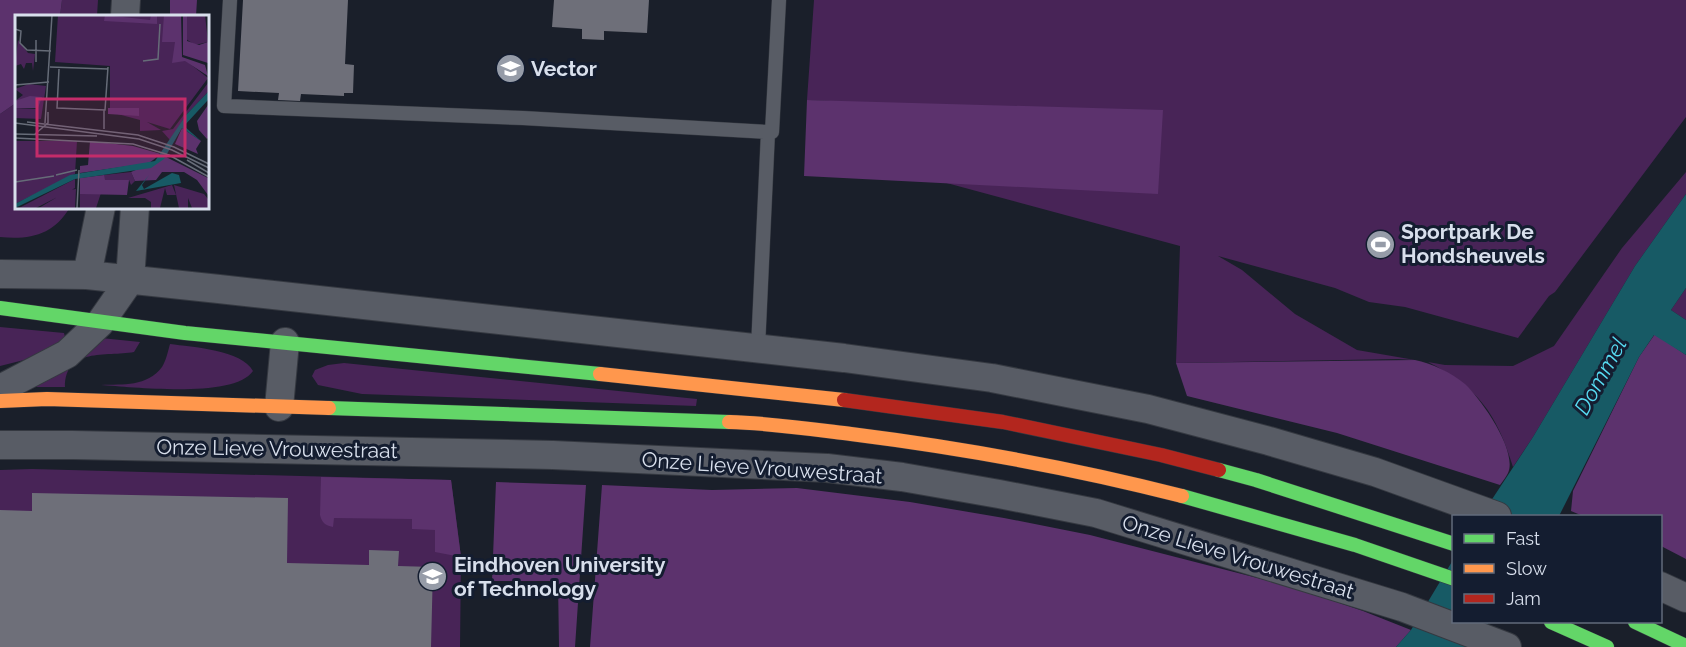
<svg xmlns="http://www.w3.org/2000/svg" width="1686" height="647" viewBox="0 0 1686 647" font-family="Raleway,sans-serif">
<style>
.green{fill:#482457}
.forest{fill:#5c326d}
.water{fill:#175a65}
.building{fill:#6e6f79}
.lines{fill:none;stroke-linecap:round;stroke-linejoin:round}
.lane-casing{stroke:#353941;stroke-width:15}
.street-casing{stroke:#353941;stroke-width:30}
.fast-casing{stroke:#353941;stroke-width:15}
.slow-casing{stroke:#353941;stroke-width:15}
.jam-casing{stroke:#353941;stroke-width:15}
.lane{stroke:#585c65;stroke-width:14}
.street{stroke:#585c65;stroke-width:28}
.fast{stroke:#63d668;stroke-width:14}
.slow{stroke:#ff974d;stroke-width:14}
.jam{stroke:#b3261e;stroke-width:14}
.labels{text-anchor:middle;stroke-width:6;stroke-linejoin:round;paint-order:stroke}
.poi-label{font-size:21px;font-weight:bold;fill:#d8dfec;stroke:#141d30;text-anchor:start}
.street-label{font-size:21px;fill:#d8dfec;stroke:#141d30}
.water-label{font-size:22px;font-style:italic;fill:#57dbf2;stroke:#141d30}
.inset-road{fill:none;stroke:#666c78;stroke-width:1.5}
.view{fill:#c42c6a;fill-opacity:0.15;stroke:#c42c6a;stroke-width:3}
.inset-edge{fill:none;stroke:#d8dfec;stroke-width:3}
</style>
<rect width="100%" height="100%" fill="#1a1f2a"/>
<path class="green" d="M 62,0 L 98,0 L 97,16 L 60,16 Z
M 814,0 L 1686,0 L 1686,117 L 1555,292 L 1549,296 L 1518,338 L 1405,307 L 1369,302 L 1335,288 L 1218,256 L 1242,270 L 1295,314 L 1357,350 L 1415,360 L 1398,359 L 1176,363 L 1180,246 L 828,151 L 830,101 L 807,100 Z
M 16,103 L 16,207 L 70,207 C 54,235 30,240 0,237 L 0,114 Z
M 1686,172 L 1686,194 L 1635,266 L 1533,437 L 1513,467 C 1496,412 1478,388 1428,362 L 1445,365 L 1513,366 L 1554,346 L 1622,248 Z
M 1686,288 L 1686,320 L 1671,310 Z
M 0,327 L 64,333 L 66,341 L 24,360 L 0,366 Z
M 101,338 L 140,342 L 134,352 C 106,357 65,347 65,387 L 35,387 Z
M 170,344 C 192,347 242,350 253,371 C 234,399 133,387 101,385 C 123,384 147,387 162,367 C 166,361 168,351 170,344 Z
M 344,363 L 697,399 L 696,406 L 362,394 L 318,385 L 312,376 L 315,370 L 328,365 Z
M 32,469 L 451,480 L 461,557 L 460,647 L 0,647 L 0,470 Z"/>
<path class="forest" d="M 0,0 L 62,0 L 60,16 L 16,16 L 16,103 L 0,114 Z
M 170,0 L 197,0 L 196,16 L 170,16 Z
M 807,100 L 1163,110 L 1158,194 L 804,176 Z
M 1655,334 L 1686,355 L 1686,559 L 1661,546 L 1660,516 L 1583,516 L 1571,511 L 1573,491 L 1639,357 Z
M 1415,360 C 1431,363 1452,373 1465,384 C 1481,399 1518,451 1508,473 C 1506,477 1503,481 1500,485 L 1337,433 L 1187,396 L 1176,363 Z
M 321,477 L 451,480 L 461,557 L 435,552 L 435,530 L 412,529 L 412,519 L 334,518 L 333,527 C 325,525 322,523 320,515 Z
M 496,482 L 586,485 L 575,647 L 559,647 L 558,581 L 492,581 Z
M 602,485 L 712,490 L 797,488 L 910,502 L 1004,518 L 1090,535 L 1292,587 L 1363,611 L 1411,630 L 1396,647 L 590,647 Z"/>
<path class="water" d="M 1686,194 L 1686,288 L 1671,310 L 1686,320 L 1686,355 L 1654,335 L 1639,357 L 1559,516 L 1481,516 L 1533,437 L 1635,266 Z
M 1453,560 L 1454,622 L 1489,622 L 1472,647 L 1396,647 L 1411,630 Z"/>
<path class="building" d="M 243,0 L 348,0 L 345,64 L 354,65 L 353,93 L 344,93 L 344,96 L 301,94 L 300,101 L 278,100 L 279,93 L 238,91 Z
M 554,0 L 649,0 L 647,33 L 604,31 L 604,40 L 582,39 L 582,29 L 552,27 Z
M 32,493 L 288,498 L 287,563 L 369,565 L 369,550 L 399,551 L 398,566 L 433,567 L 431,647 L 0,647 L 0,510 L 32,511 Z"/>
<g class="lines">
<defs>
<path id="lane" d="M 230,0 L 224,106 L 523,118 L 768,132 L 772,132 L 779,0
M 758,348 L 768,132"/>
<path id="street" d="M 125,16 L 126,0
M 0,274 L 87,275 L 219,289 L 844,358 L 992,378 L 1148,409 L 1269,441 L 1375,472 L 1497,516
M 87,275 L 101,207
M 0,389 L 67,354 L 100,323 L 130,280 L 135,207
M 279,407 L 285,342
M 0,445 L 73,445 L 553,455 L 827,468 L 902,477 L 999,494 L 1096,513 L 1402,607 L 1507,647
M 1660,586 L 1686,598"/>
<path id="fast" d="M 0,308 L 185,333 L 600,374
M 329,408 L 729,422
M 1219,470 L 1256,480 L 1454,544
M 1182,496 L 1355,545 L 1454,579
M 1551,622 L 1607,647
M 1635,622 L 1686,646"/>
<path id="slow" d="M 600,374 L 844,400
M 0,401 L 47,399 L 329,408
M 729,422 C 770,423 811,429 851,434 C 962,448 1073,468 1182,496"/>
<path id="jam" d="M 844,400 L 1003,422 L 1161,455 L 1219,470"/>
</defs>
<use href="#lane" class="lane-casing"/>
<use href="#street" class="street-casing"/>
<use href="#fast" class="fast-casing"/>
<use href="#slow" class="slow-casing"/>
<use href="#jam" class="jam-casing"/>
<use href="#lane" class="lane"/>
<use href="#street" class="street"/>
<use href="#fast" class="fast"/>
<use href="#slow" class="slow"/>
<use href="#jam" class="jam"/>
</g>
<defs>
<symbol id="university-disc" viewBox="-11 -11 22 22"><circle r="9.5" fill="#969ca8" stroke="#141d30"/><path d="M0-5L7-2L0 1L-7-2ZM-4 1L0 2.5L4 1V4Q0 6-4 4Z" fill="#fff"/></symbol>
<symbol id="stadium-disc" viewBox="-11 -11 22 22"><circle r="9.5" fill="#969ca8" stroke="#141d30"/><path d="M0-5a6.5 5 0 1 0 0 10a6.5 5 0 1 0 0-10ZM-3.5-1.8h7v3.6h-7Z" fill="#fff"/></symbol>
</defs>
<g fill-rule="evenodd">
<use href="#university-disc" x="494" y="52" width="33" height="33"/>
<use href="#stadium-disc" x="1364" y="228" width="33" height="33"/>
<use href="#university-disc" x="416" y="560" width="33" height="33"/>
</g>
<g class="labels">
<g class="poi-label">
<text x="531" y="76">Vector</text>
<text x="1401" y="239">Sportpark De<tspan x="1401" dy="24">Hondsheuvels</tspan></text>
<text x="454" y="572">Eindhoven University<tspan x="454" dy="24">of Technology</tspan></text>
</g>
<g class="street-label">
<text transform="translate(277 449) rotate(1)" y="7">Onze Lieve Vrouwestraat</text>
<text transform="translate(762 468) rotate(4)" y="7">Onze Lieve Vrouwestraat</text>
<text transform="translate(1238 557) rotate(17)" y="7">Onze Lieve Vrouwestraat</text>
</g>
<g class="water-label">
<text transform="translate(1600 376) rotate(-61)" y="8">Dommel</text>
</g>
</g>
<g transform="translate(15 15)">
<rect width="194" height="194" fill="#1a1f2a"/>
<path d="M 43,0 L 155,0 L 165,41 L 193,63 L 155,114 L 132,107 L 146,115 L 125,116 L 125,105 L 95,97 L 95,51 L 40,47 ZM 172,0 L 190,0 L 193,27 L 180,30 L 171,24 ZM 3,25 L 13,38 L 20,39 L 18,56 L 17,48 L 11,48 L 9,54 L 6,49 L 0,51 ZM 193,68 L 193,77 L 171,100 L 155,125 L 147,116 L 158,114 ZM 14,69 L 31,71 L 26,104 L 0,103 L 0,93 L 22,94 L 10,85 L 0,86 L 8,80 L 0,74 ZM 0,126 L 62,126 L 60,159 L 0,189 ZM 116,157 L 120,166 L 116,170 L 114,165 L 89,165 L 89,160 ZM 60,164 L 60,173 L 21,193 L 4,193 ZM 157,170 L 161,180 L 152,180 L 150,173 L 145,193 L 136,193 L 136,187 L 130,183 L 113,183 ZM 159,170 L 189,179 L 193,184 L 193,193 L 177,193 L 173,183 L 173,193 L 164,193 ZM 61,174 L 60,193 L 24,193 L 54,175 ZM 86,178 L 81,193 L 65,193 L 65,179 Z" fill="#482457"/>
<path d="M 90,0 L 135,5 L 136,0 L 142,0 L 142,9 L 89,6 ZM 149,0 L 166,0 L 167,42 L 190,50 L 193,61 L 170,46 L 157,48 L 160,27 L 147,27 ZM 168,0 L 172,0 L 172,26 L 184,30 L 193,27 L 193,48 L 168,40 ZM 15,81 L 27,82 L 23,93 L 0,93 L 0,86 ZM 193,90 L 194,122 L 192,124 L 184,115 L 182,106 ZM 93,93 L 124,93 L 124,101 L 93,99 ZM 167,113 L 186,126 L 181,134 L 183,139 L 160,129 ZM 75,126 L 118,131 L 146,139 L 134,148 L 65,158 L 65,151 L 73,150 ZM 151,142 L 193,163 L 193,180 L 182,165 L 169,157 L 147,157 L 141,165 L 120,166 L 116,157 ZM 89,160 L 90,165 L 114,165 L 112,180 L 65,179 L 65,163 Z" fill="#5c326d"/>
<path d="M 193,77 L 193,85 L 169,111 L 186,126 L 167,113 L 149,144 L 136,153 L 60,164 L 0,193 L 0,189 L 55,160 L 140,146 L 171,100 ZM 157,158 L 164,160 L 166,168 L 121,176 L 134,160 L 127,170 L 129,174 Z" fill="#175a65"/>
<path class="inset-road" d="M 0,14 L 6,16 L 5,28 L 12,35 L 36,36M 21,25 L 21,47M 128,46 L 143,44 L 145,9M 35,52 L 93,54M 44,54 L 42,93 L 90,95 L 93,52M 0,70 L 34,67M 12,107 L 123,120 L 159,132 L 194,149M 0,108 L 124,124 L 157,135 L 194,153M 30,108 L 37,0M 89,114 L 89,95M 0,119 L 82,121M 20,119 L 33,108 L 33,97M 0,123 L 118,129 L 154,140 L 194,162M 172,145 L 194,158M 41,160 L 62,155M 0,167 L 39,161M 62,193 L 64,155"/>
<path class="view" d="M 22,84 L 170,84 L 170,141 L 22,141 Z"/>
<rect width="194" height="194" class="inset-edge"/>
</g>
<rect x="1452" y="515" width="210" height="108" fill="#141d30" stroke="#626b7b" stroke-width="1.5"/>
<rect x="1464" y="534" width="30" height="9" fill="#63d668" stroke="#626b7b" stroke-width="1.5"/>
<text x="1506" y="545" font-size="18" fill="#d8dfec">Fast</text>
<rect x="1464" y="564" width="30" height="9" fill="#ff974d" stroke="#626b7b" stroke-width="1.5"/>
<text x="1506" y="575" font-size="18" fill="#d8dfec">Slow</text>
<rect x="1464" y="594" width="30" height="9" fill="#b3261e" stroke="#626b7b" stroke-width="1.5"/>
<text x="1506" y="605" font-size="18" fill="#d8dfec">Jam</text>
</svg>
